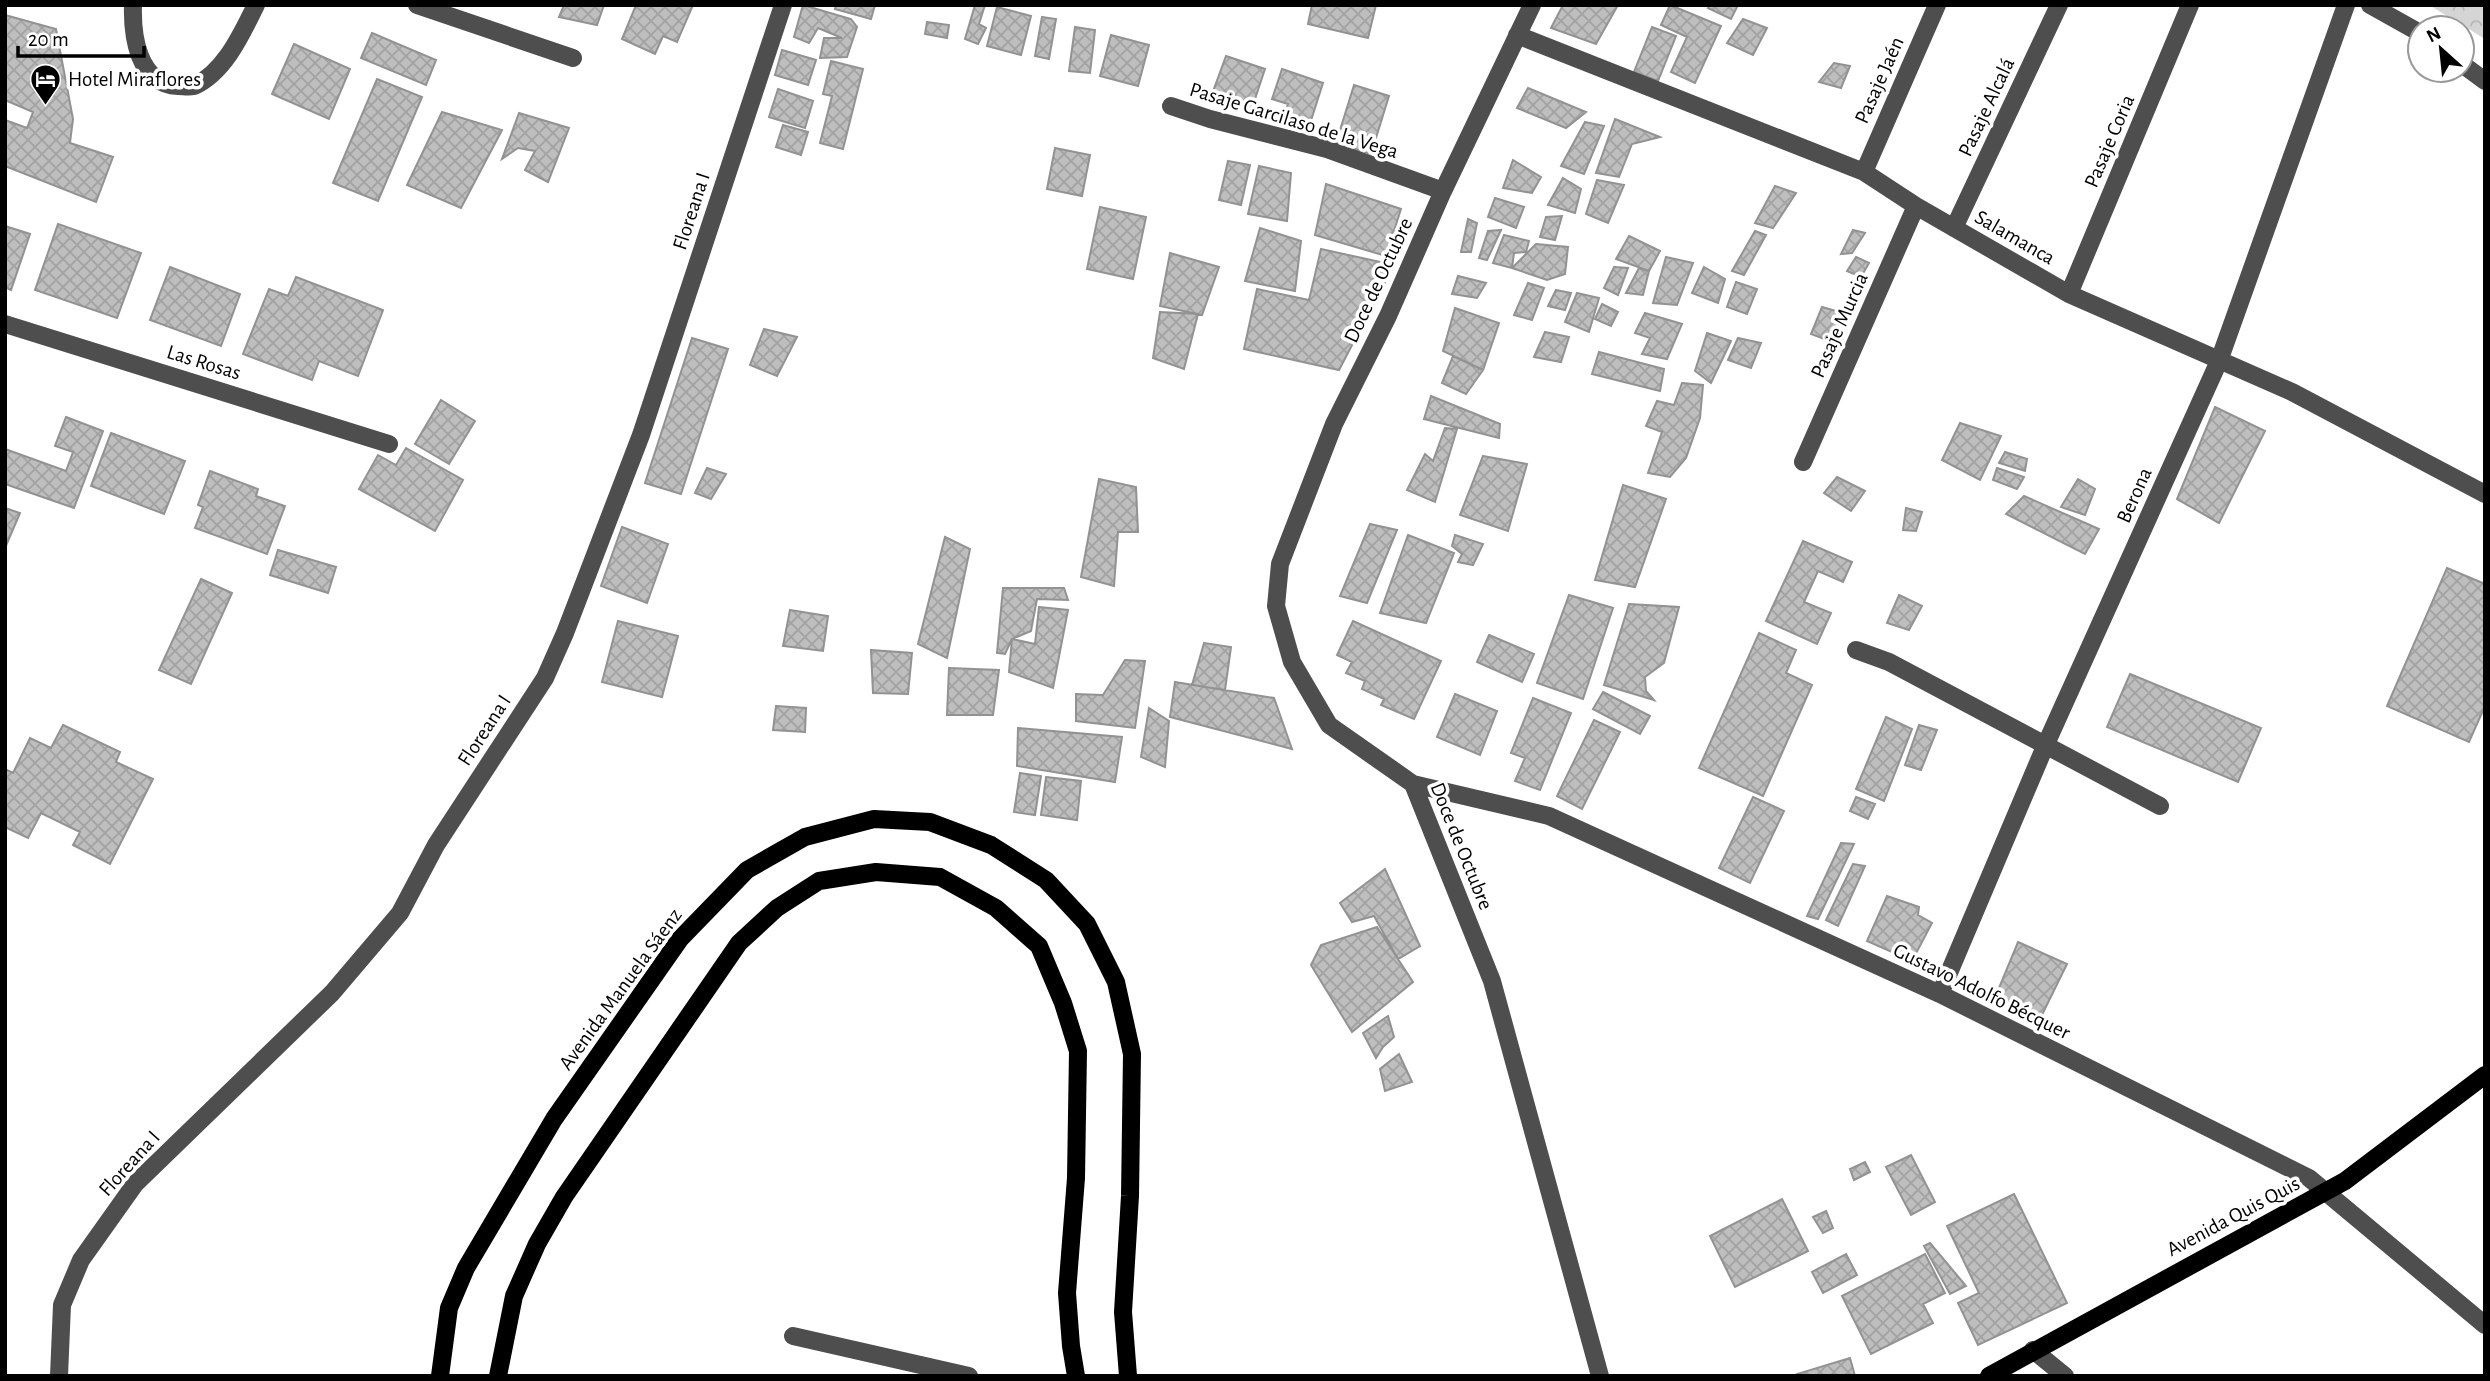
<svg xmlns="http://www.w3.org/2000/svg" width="2490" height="1381" viewBox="0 0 2490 1381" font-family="'Alegreya Sans',sans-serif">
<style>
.forest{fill:url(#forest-crowns)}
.building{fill:url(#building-cross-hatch);stroke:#929292;stroke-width:2}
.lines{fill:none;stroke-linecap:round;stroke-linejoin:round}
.minor{stroke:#4e4e4e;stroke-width:18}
.major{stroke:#000;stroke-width:18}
.labels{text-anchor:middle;stroke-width:7;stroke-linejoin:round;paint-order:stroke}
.poi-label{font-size:21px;fill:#000;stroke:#fff;text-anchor:start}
.street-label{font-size:21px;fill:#000;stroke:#fff}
</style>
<defs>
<pattern id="forest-crowns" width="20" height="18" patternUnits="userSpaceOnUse" patternTransform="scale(1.75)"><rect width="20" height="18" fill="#d5d5d5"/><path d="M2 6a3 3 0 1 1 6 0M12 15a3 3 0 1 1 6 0" fill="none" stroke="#b5b5b5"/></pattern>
<pattern id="building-cross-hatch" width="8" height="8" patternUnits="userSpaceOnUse" patternTransform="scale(1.75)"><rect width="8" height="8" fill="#bebebe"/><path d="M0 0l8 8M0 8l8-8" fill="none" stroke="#a2a2a2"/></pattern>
</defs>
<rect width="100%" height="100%" fill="#fff"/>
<path class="forest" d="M 2429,5 L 2485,5 L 2485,39 Z"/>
<path class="building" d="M 564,5 L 604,5 L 597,25 L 559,17 Z
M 636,5 L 693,5 L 677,42 L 663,36 L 655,54 L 622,39 Z
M 803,5 L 851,19 L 857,27 L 847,57 L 820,58 L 824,38 L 842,38 L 818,28 L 809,43 L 794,37 Z
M 836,5 L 875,5 L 871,19 L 835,9 Z
M 975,5 L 985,5 L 979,24 L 986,28 L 978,44 L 965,39 Z
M 1312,5 L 1376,5 L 1368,38 L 1308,24 Z
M 1563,5 L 1618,5 L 1596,44 L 1551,28 Z
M 1670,5 L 1721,26 L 1695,83 L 1671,72 L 1687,37 L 1661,25 Z
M 1710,5 L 1738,5 L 1731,19 L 1708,8 Z
M 997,7 L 1031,16 L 1021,55 L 987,46 Z
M 5,15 L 56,29 L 73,119 L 70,143 L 113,157 L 96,202 L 5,166 L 5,120 L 27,128 L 33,112 L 5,100 Z
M 1042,17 L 1056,19 L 1049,59 L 1035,56 Z
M 1743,19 L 1767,28 L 1753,55 L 1727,43 Z
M 927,22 L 949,25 L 947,38 L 925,34 Z
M 1075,27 L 1095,30 L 1090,73 L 1069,71 Z
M 1652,27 L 1676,36 L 1658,81 L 1634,72 Z
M 372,33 L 436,60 L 426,85 L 361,58 Z
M 1111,35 L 1149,45 L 1138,86 L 1100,76 Z
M 294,44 L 350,69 L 329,119 L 272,94 Z
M 782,50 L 816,60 L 808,85 L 775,75 Z
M 1226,56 L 1265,69 L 1251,111 L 1211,97 Z
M 831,61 L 863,69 L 843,149 L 820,143 L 832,96 L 823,94 Z
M 1834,63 L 1850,66 L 1841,88 L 1819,82 Z
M 1282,69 L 1323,83 L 1308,130 L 1282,122 L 1288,104 L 1272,99 Z
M 377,79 L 422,97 L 378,201 L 333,183 Z
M 1354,85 L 1389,96 L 1371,154 L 1336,143 Z
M 1528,88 L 1586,112 L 1566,128 L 1517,108 Z
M 778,89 L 813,101 L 805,128 L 769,117 Z
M 442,112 L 502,130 L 461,208 L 407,185 Z
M 519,113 L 569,128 L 548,182 L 525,170 L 535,151 L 518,148 L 502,159 Z
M 1615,119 L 1660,137 L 1632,144 L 1619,177 L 1596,173 Z
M 1585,122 L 1604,126 L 1584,174 L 1561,166 Z
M 783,125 L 808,132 L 801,155 L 776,147 Z
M 1055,148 L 1090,155 L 1082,196 L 1047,189 Z
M 1513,160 L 1541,177 L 1532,193 L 1503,188 Z
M 1228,161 L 1250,165 L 1241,205 L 1219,200 Z
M 1259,166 L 1291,173 L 1287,221 L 1248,214 Z
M 1563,178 L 1581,189 L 1575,213 L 1548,205 Z
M 1597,180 L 1624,185 L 1608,223 L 1586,214 Z
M 1326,184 L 1401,209 L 1386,256 L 1315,235 Z
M 1775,186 L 1796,193 L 1773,228 L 1755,223 Z
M 1495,198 L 1524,207 L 1516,228 L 1488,217 Z
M 1100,207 L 1146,217 L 1133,279 L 1087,269 Z
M 1562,216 L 1555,240 L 1540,237 L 1546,217 Z
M 1468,219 L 1477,223 L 1471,252 L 1461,252 Z
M 58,224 L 141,253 L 117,318 L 35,290 Z
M 5,226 L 30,234 L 11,290 L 5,287 Z
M 1260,228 L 1301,241 L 1295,291 L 1245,281 Z
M 1501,230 L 1487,260 L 1479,258 L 1488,231 Z
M 1853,230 L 1865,233 L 1852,253 L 1841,254 Z
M 1755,231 L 1766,235 L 1744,275 L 1732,271 Z
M 1504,235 L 1529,241 L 1526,252 L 1514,253 L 1512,268 L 1493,263 Z
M 1629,236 L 1660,251 L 1649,271 L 1616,259 Z
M 1536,244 L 1568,247 L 1565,274 L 1547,280 L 1512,268 Z
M 1321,249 L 1394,265 L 1339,370 L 1244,349 L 1257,289 L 1309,300 Z
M 1170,253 L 1219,267 L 1202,315 L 1160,306 Z
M 1666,257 L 1693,263 L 1677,305 L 1653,303 Z
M 1856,257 L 1869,263 L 1861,277 L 1847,271 Z
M 170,267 L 240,294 L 221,346 L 150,320 Z
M 1614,267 L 1628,268 L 1618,295 L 1604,288 Z
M 1704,267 L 1725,279 L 1718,303 L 1692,293 Z
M 1639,268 L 1649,271 L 1643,295 L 1626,293 Z
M 1458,276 L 1486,283 L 1477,298 L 1452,294 Z
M 296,277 L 383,310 L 358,376 L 319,361 L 312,380 L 243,354 L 269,289 L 288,296 Z
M 1736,282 L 1757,289 L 1747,314 L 1727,307 Z
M 1528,283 L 1544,288 L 1532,320 L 1514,315 Z
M 1556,290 L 1571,293 L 1565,310 L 1548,306 Z
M 1577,293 L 1599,298 L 1589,332 L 1565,322 Z
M 1602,304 L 1618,312 L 1611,326 L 1595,319 Z
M 1822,307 L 1850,315 L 1840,345 L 1811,334 Z
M 1455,308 L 1499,323 L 1483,370 L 1443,351 Z
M 1160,312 L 1198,314 L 1184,369 L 1153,358 Z
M 1645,313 L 1682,324 L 1667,359 L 1642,354 L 1650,338 L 1635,333 Z
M 764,329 L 797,337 L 777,376 L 750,365 Z
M 1545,332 L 1569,337 L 1561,362 L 1534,357 Z
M 1707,333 L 1731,341 L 1711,383 L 1695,371 Z
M 692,338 L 728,349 L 681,494 L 645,483 Z
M 1738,338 L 1761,343 L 1751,368 L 1728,360 Z
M 1599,352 L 1664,369 L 1660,391 L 1592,374 Z
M 1453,356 L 1483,370 L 1466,394 L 1442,383 Z
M 1682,383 L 1703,385 L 1700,418 L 1686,458 L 1670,477 L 1648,473 L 1662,432 L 1646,426 L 1657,401 L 1674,405 Z
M 1431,396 L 1500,424 L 1499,438 L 1424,419 Z
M 441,400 L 475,421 L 449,464 L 415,444 Z
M 2215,407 L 2265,431 L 2219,523 L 2177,499 Z
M 66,417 L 103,431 L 74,508 L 5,484 L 5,449 L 66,471 L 73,452 L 55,446 Z
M 1960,423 L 2001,436 L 1980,480 L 1942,460 Z
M 1445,428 L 1457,429 L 1435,502 L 1407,490 L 1425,454 L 1433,461 Z
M 111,433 L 185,461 L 164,514 L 91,486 Z
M 406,448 L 463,480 L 435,531 L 359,489 L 378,455 L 396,465 Z
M 2005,452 L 2027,459 L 2025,471 L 1999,463 Z
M 1483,456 L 1527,464 L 1508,531 L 1460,515 Z
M 707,468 L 726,474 L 711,499 L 695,493 Z
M 1997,468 L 2024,477 L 2017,489 L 1993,480 Z
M 210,471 L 258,489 L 256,496 L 285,506 L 267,554 L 195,528 L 203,507 L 198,505 Z
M 1837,477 L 1865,491 L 1851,511 L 1824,493 Z
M 1099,479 L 1136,487 L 1138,532 L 1118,532 L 1114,586 L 1081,577 Z
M 2078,479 L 2095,489 L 2085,515 L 2061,507 Z
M 1623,485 L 1666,499 L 1635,587 L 1595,580 Z
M 2024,496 L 2099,529 L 2085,554 L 2006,514 Z
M 5,508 L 20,513 L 5,548 Z
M 1906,508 L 1922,512 L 1916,531 L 1903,530 Z
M 1370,524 L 1397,530 L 1367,603 L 1340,596 Z
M 622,527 L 668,544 L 647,603 L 601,586 Z
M 1408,535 L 1454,553 L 1426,623 L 1380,613 Z
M 1455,535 L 1483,544 L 1473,565 L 1458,562 L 1462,554 L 1452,546 Z
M 945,537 L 970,549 L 947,658 L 918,644 Z
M 1803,541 L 1852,562 L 1843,582 L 1818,571 L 1804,602 L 1831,613 L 1817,644 L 1766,621 Z
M 278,550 L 336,567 L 328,593 L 270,575 Z
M 2447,568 L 2485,584 L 2485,706 L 2469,742 L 2387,706 Z
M 201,579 L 232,593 L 191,684 L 159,670 Z
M 1003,588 L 1064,588 L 1068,600 L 1037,599 L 1031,631 L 1012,639 L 1005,654 L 997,653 Z
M 1569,595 L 1613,608 L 1583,699 L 1537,683 Z
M 1899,595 L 1922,606 L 1909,630 L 1887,623 Z
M 1629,604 L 1679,607 L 1664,663 L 1645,677 L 1646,691 L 1654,700 L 1604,685 Z
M 1039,607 L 1068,610 L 1053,688 L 1009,672 L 1012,639 L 1035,644 Z
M 790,610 L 828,616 L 823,651 L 783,646 Z
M 618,621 L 678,636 L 662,697 L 602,682 Z
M 1353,621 L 1441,661 L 1414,719 L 1381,705 L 1384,699 L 1362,689 L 1365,681 L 1346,673 L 1352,662 L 1337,655 Z
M 1759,633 L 1796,650 L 1786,673 L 1812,685 L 1763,796 L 1699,768 Z
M 1489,635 L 1534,654 L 1522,682 L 1477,662 Z
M 1204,643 L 1231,647 L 1225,690 L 1192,685 Z
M 871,650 L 912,653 L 908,694 L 873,693 Z
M 1125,660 L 1145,661 L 1135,728 L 1076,721 L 1076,694 L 1103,695 Z
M 949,668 L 999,670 L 993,715 L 947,715 Z
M 2130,674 L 2261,728 L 2238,782 L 2107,727 Z
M 1175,682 L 1274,698 L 1292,749 L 1170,717 Z
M 1603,692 L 1650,716 L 1640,734 L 1593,709 Z
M 1455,694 L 1497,711 L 1480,755 L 1437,737 Z
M 1533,698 L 1571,713 L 1540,790 L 1515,781 L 1525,758 L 1511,753 Z
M 776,706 L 806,708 L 805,732 L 773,730 Z
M 1149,708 L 1169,721 L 1165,767 L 1141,757 Z
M 1886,717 L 1912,729 L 1884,801 L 1856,789 Z
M 1594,720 L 1620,732 L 1582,809 L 1557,796 Z
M 63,725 L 120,752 L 116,762 L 153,779 L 110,864 L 73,845 L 80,832 L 41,813 L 28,838 L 5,827 L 5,769 L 13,773 L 30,738 L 51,748 Z
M 1919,725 L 1937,730 L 1921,770 L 1905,765 Z
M 1018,728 L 1122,737 L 1115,782 L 1017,766 Z
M 1020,773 L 1041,776 L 1035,815 L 1014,812 Z
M 1046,777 L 1081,781 L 1077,820 L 1041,815 Z
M 1753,797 L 1784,811 L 1750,883 L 1719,868 Z
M 1856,797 L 1875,804 L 1868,819 L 1850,811 Z
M 1841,843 L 1854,844 L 1818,919 L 1807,916 Z
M 1853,864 L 1865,866 L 1838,926 L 1826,920 Z
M 1385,869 L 1420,946 L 1398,959 L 1374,916 L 1352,922 L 1340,903 Z
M 1887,896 L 1919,907 L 1918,915 L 1932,923 L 1912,961 L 1867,941 Z
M 1377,927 L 1413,982 L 1352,1032 L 1311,965 L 1321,945 Z
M 2018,942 L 2067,964 L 2039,1021 L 1994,1000 Z
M 1388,1016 L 1394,1037 L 1383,1047 L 1376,1058 L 1363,1033 Z
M 1399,1054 L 1412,1082 L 1385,1091 L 1380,1069 Z
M 1911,1155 L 1935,1202 L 1911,1215 L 1886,1167 Z
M 1865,1162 L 1870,1172 L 1854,1180 L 1850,1169 Z
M 2014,1194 L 2067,1303 L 1978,1345 L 1958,1303 L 1979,1293 L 1947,1226 Z
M 1782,1199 L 1808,1251 L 1735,1287 L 1710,1236 Z
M 1826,1211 L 1833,1228 L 1823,1233 L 1813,1217 Z
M 1930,1243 L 1966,1286 L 1950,1294 L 1924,1246 Z
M 1846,1254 L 1857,1275 L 1823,1293 L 1812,1272 Z
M 1925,1254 L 1945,1293 L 1923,1304 L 1933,1323 L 1871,1354 L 1842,1296 Z
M 1850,1358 L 1855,1376 L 1798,1376 L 1797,1374 Z"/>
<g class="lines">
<path class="minor" d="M 133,5 C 132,36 138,84 178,86 C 183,86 189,87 194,86 C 225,72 242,33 256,5
M 417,5 L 573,58
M 1532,5 L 1443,191 L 1388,316 L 1334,424 L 1280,564 L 1276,606 L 1292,662 L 1329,725 L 1413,784 L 1492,981 L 1600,1376
M 2370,5 L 2420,33
M 1517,35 L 1864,172 L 1916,206 L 2069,294 L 2292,392 L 2485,494
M 2462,64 L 2485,81
M 1171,106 L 1210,119 L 1327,149 L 1443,191
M 1864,172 L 1937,5
M 1954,228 L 2059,5
M 2069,294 L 2190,5
M 5,324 L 389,444
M 1803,462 L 1916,206
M 1856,650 L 1889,662 L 2160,806
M 1413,784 L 1549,816 L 1940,994 L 2309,1178 L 2485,1325
M 1940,994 L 2046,744 L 2219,361 L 2346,5
M 793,1336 L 969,1376
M 2033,1350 L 2065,1376
M 59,1376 L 62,1305 L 81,1260 L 135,1184 L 332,993 L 400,913 L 436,845 L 545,678 L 565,633 L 641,435 L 783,5"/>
<path class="major" d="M 440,1376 L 449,1308 L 466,1268 L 554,1119 L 680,939 L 747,870 L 805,837 L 874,819 L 930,822 L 991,845 L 1046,880 L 1087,924 L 1116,982 L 1132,1054 L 1130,1196 L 1123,1312 L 1128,1376
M 498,1376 L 514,1296 L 537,1244 L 564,1197 L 739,943 L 777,908 L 819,881 L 876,872 L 940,877 L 996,908 L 1039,946 L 1063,1003 L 1078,1051 L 1076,1178 L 1067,1293 L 1071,1346 L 1076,1376
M 1989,1376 L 2345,1181 L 2485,1075"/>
</g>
<defs>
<symbol id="hotel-pin" viewBox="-11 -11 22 30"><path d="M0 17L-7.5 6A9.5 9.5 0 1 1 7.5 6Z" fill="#000" stroke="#fff"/><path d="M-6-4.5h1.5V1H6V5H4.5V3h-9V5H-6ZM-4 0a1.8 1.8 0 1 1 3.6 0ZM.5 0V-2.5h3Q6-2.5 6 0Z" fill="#fff"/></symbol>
</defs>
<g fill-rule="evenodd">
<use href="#hotel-pin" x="28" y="62" width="35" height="47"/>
</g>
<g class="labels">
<g class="poi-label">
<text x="68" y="86">Hotel Miraflores</text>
</g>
<g class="street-label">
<text transform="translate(1879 80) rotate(-66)" y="7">Pasaje Jaén</text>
<text transform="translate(1986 107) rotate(-65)" y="7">Pasaje Alcalá</text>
<text transform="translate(1294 120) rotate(17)" y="7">Pasaje Garcilaso de la Vega</text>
<text transform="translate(2109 141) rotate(-67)" y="7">Pasaje Coria</text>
<text transform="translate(691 211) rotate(-72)" y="7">Floreana I</text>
<text transform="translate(2015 237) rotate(30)" y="7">Salamanca</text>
<text transform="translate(1378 280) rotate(-65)" y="7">Doce de Octubre</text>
<text transform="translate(1839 325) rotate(-66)" y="7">Pasaje Murcia</text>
<text transform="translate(204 362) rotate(17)" y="7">Las Rosas</text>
<text transform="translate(2134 495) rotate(-66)" y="7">Berona</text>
<text transform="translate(484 730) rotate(-57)" y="7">Floreana I</text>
<text transform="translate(1462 846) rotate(68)" y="7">Doce de Octubre</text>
<text transform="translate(620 989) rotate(-54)" y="7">Avenida Manuela Sáenz</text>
<text transform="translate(1982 991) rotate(26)" y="7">Gustavo Adolfo Bécquer</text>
<text transform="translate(129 1163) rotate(-48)" y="7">Floreana I</text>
<text transform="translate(2233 1216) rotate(-28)" y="7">Avenida Quis Quis</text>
</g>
</g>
<rect width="2490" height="1381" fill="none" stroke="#000000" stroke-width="14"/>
<g transform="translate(2441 49) rotate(333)"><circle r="33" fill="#ffffff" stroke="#999999" stroke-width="2"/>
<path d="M0-5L12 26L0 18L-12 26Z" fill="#000000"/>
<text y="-10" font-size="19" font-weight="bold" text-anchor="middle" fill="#000000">N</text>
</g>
<path d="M18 46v10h126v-10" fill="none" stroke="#000000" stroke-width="3.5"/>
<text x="28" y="46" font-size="21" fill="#000000" stroke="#ffffff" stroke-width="5" paint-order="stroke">20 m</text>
</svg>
